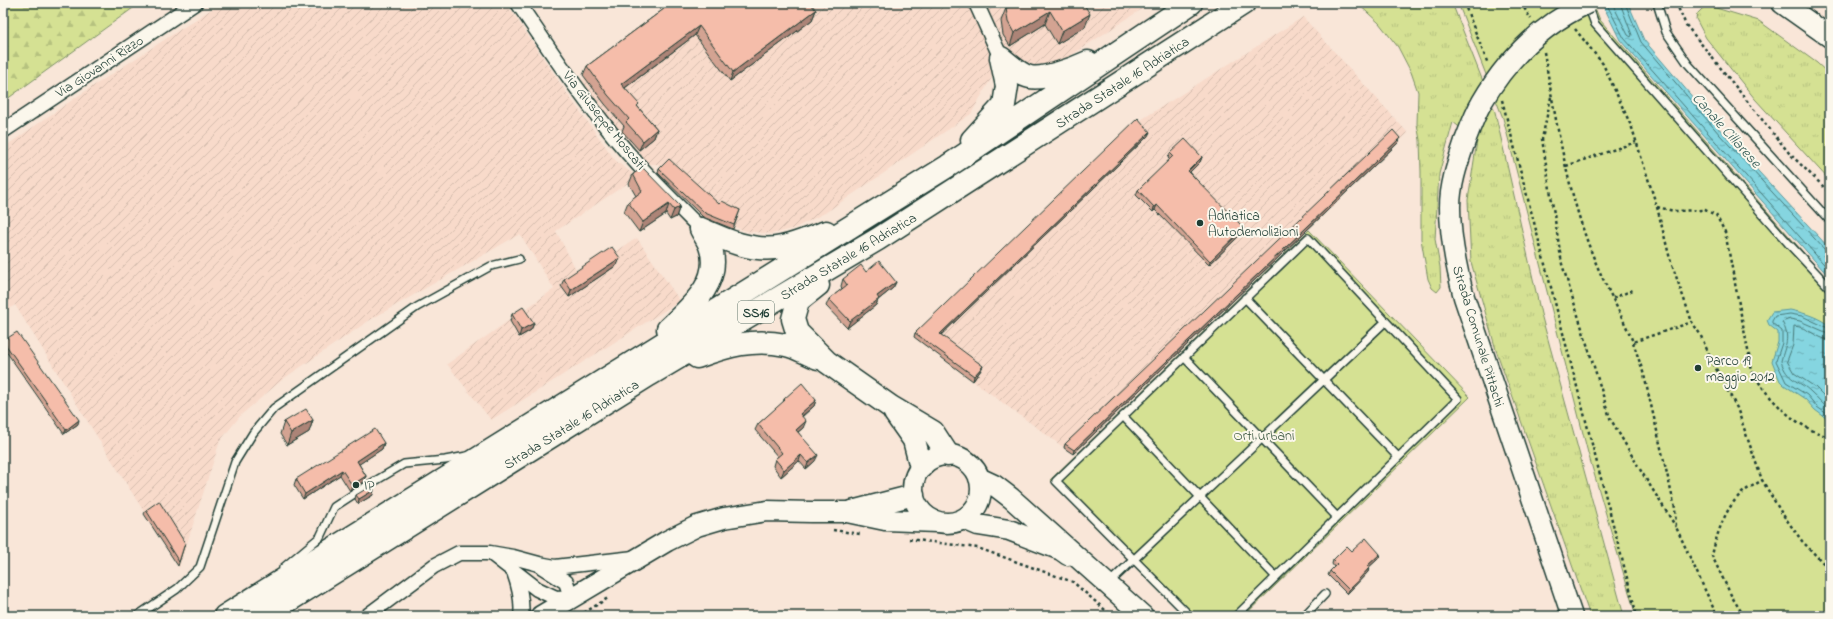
<svg xmlns="http://www.w3.org/2000/svg" width="1833" height="619" viewBox="0 0 1833 619" font-family="'Indie Flower',sans-serif">
<style>
.industrial{fill:url(#industrial-furrows)}
.grass{fill:url(#grass-tufts);stroke:#7a8f64}
.forest{fill:url(#forest-firs);stroke:#7a8f64}
.green{fill:#d5e193;stroke:#7a8f64}
.water{fill:url(#water-ripples);stroke:#5c989b}
.lines{fill:none;stroke-linecap:round;stroke-linejoin:round}
.shore{stroke:#487a79;stroke-width:1}
.lane-casing{stroke:#1f3d34;stroke-width:10}
.street-casing{stroke:#1f3d34;stroke-width:17}
.secondary-casing{stroke:#1f3d34;stroke-width:23}
.highway-casing{stroke:#1f3d34;stroke-width:25}
.path{stroke:#1f3d34;stroke-width:2.5;stroke-dasharray:3 3;stroke-linecap:butt}
.lane{stroke:#fbf7ec;stroke-width:7}
.street{stroke:#fbf7ec;stroke-width:14}
.secondary{stroke:#fbf7ec;stroke-width:20}
.highway{stroke:#fbf7ec;stroke-width:22}
.secondary-bridge-casing{stroke:#1f3d34;stroke-width:23;stroke-linecap:butt}
.secondary-bridge{stroke:#fbf7ec;stroke-width:20}
.wall{fill:#d3a392;stroke:#1f3d34}
.shaded-wall{fill:#ac8477;stroke:#1f3d34}
.building{fill:#f5bdaa;stroke:#1f3d34}
.poi-dot{fill:#1f3d34;stroke:#fbf7ec;stroke-width:1.5}
.labels{text-anchor:middle;stroke-width:4;stroke-linejoin:round;paint-order:stroke}
.shield{fill:#fbf7ec;stroke:#61756b;stroke-width:1}
.shield-label{font-size:13px;font-weight:bold;fill:#1f3d34}
.street-label{font-size:14px;fill:#1f3d34;stroke:#fbf7ec}
.poi-label{font-size:14px;fill:#1f3d34;stroke:#fbf7ec;text-anchor:start}
.park-label{font-size:14px;fill:#435e47;stroke:#fbf7ec}
.water-label{font-size:15px;font-style:italic;fill:#335b56;stroke:#fbf7ec}
</style>
<defs>
<pattern id="industrial-furrows" width="10" height="10" patternUnits="userSpaceOnUse"><rect width="10" height="10" fill="#f8daca"/><path d="M-1 1l2-2M0 10L10 0M9 11l2-2" fill="none" stroke="#d4bcae"/></pattern>
<pattern id="grass-tufts" width="24" height="20" patternUnits="userSpaceOnUse"><rect width="24" height="20" fill="#d5e193"/><path d="M3 7l-1-3M5 7V3M7 7l1-3M15 17l-1-3M17 17v-4M19 17l1-3" fill="none" stroke="#b6c27f"/></pattern>
<pattern id="forest-firs" width="22" height="20" patternUnits="userSpaceOnUse"><rect width="22" height="20" fill="#d5e193"/><path d="M5 1l3.5 6h-7zM16 11l3.5 6h-7z" fill="#b6c27f"/></pattern>
<pattern id="water-ripples" width="26" height="14" patternUnits="userSpaceOnUse"><rect width="26" height="14" fill="#85d5e0"/><path d="M2 4q2-2 4 0t4 0M15 11q2-2 4 0t4 0" fill="none" stroke="#6caeb6"/></pattern>
</defs>
<rect width="100%" height="100%" fill="#f9e6d8"/>
<filter id="ink" filterUnits="userSpaceOnUse"><feTurbulence type="fractalNoise" baseFrequency=".025" numOctaves="2"/><feDisplacementMap in="SourceGraphic" scale="8" xChannelSelector="R" yChannelSelector="G"/><feConvolveMatrix kernelMatrix="1 2 1 2 8 2 1 2 1" color-interpolation-filters="sRGB"/></filter>
<g filter="url(#ink)">
<path class="industrial" d="M 221,3 L 506,3 L 566,92 L 616,161 L 637,177 L 556,231 L 579,275 L 637,238 L 680,301 L 491,420 L 447,364 L 554,289 L 520,234 L 370,320 L 283,379 L 241,415 L 220,441 L 179,568 L 15,305 L 3,313 L 3,148 L 78,96 Z
M 682,3 L 1151,3 L 1064,60 L 1046,69 L 1023,62 L 1010,49 L 989,58 L 992,77 L 971,114 L 825,213 L 793,229 L 771,234 L 746,231 L 705,217 L 658,164 L 645,164 L 581,81 Z
M 1303,17 L 1408,133 L 1074,455 L 917,340 L 1136,123 Z"/>
<path class="grass" d="M 1357,3 L 1452,3 L 1495,112 L 1541,314 L 1624,616 L 1590,616 L 1496,350 L 1471,262 L 1468,200 L 1477,141 L 1453,122 L 1439,174 L 1435,239 L 1440,267 L 1441,287 L 1437,292 L 1432,288 L 1428,279 L 1421,239 L 1421,172 L 1420,140 L 1417,124 L 1418,92 L 1411,72 L 1398,47 L 1379,23 Z
M 1706,5 L 1759,21 L 1817,63 L 1830,75 L 1830,181 L 1755,99 L 1706,38 L 1696,19 L 1697,14 Z"/>
<path class="forest" d="M 3,3 L 140,3 L 3,102 Z"/>
<path class="green" d="M 1458,3 L 1593,3 L 1600,20 L 1830,283 L 1830,616 L 1636,616 L 1588,453 L 1503,118 Z
M 1309,230 L 1470,397 L 1244,616 L 1184,616 L 1050,480 Z"/>
<path class="water" d="M 1602,3 L 1628,3 L 1644,40 L 1723,133 L 1830,249 L 1830,278 L 1620,40 Z
M 1790,310 C 1805,313 1818,317 1830,326 L 1830,421 L 1815,410 L 1805,399 L 1784,385 L 1780,381 L 1772,361 L 1778,342 L 1778,332 L 1769,325 L 1767,320 L 1772,312 Z"/>
<g class="lines">
<path class="shore" d="M 1606,3 L 1624,38 L 1830,271
M 1612,3 L 1628,35 L 1631,37 L 1632,35 L 1620,3
M 1625,3 L 1641,42 L 1720,135 L 1825,250 L 1830,252
M 1830,329 L 1802,316 L 1790,314 L 1775,316 L 1772,321 L 1772,323 L 1782,331 L 1782,343 L 1776,361 L 1786,382 L 1807,395 L 1817,407 L 1830,416
M 1830,334 L 1800,321 L 1790,319 L 1782,322 C 1791,338 1785,345 1781,361 C 1787,381 1799,380 1811,392 C 1818,398 1823,405 1830,410
M 1830,340 C 1817,339 1808,327 1794,326 L 1793,345 L 1787,361 L 1794,373 L 1815,387 L 1830,402"/>
<defs>
<path id="lane" d="M 1657,3 L 1666,32 L 1688,64 L 1830,221
M 1588,5 L 1595,24 L 1788,243 L 1830,288
M 1245,298 L 1398,457
M 1184,357 L 1337,517
M 1123,416 L 1276,577
M 283,568 L 320,537 L 334,507 L 360,490 L 404,464 L 445,460 L 467,456
M 1109,583 L 1385,322
M 137,616 L 177,589 L 200,567 L 235,462 L 253,433 L 274,408 L 417,307 L 491,266 L 519,259
M 1190,616 L 1056,481 L 1308,238 L 1458,399 L 1236,616
M 1304,616 L 1325,594"/>
<path id="street" d="M 518,3 C 547,46 576,89 608,129 C 636,165 669,197 701,229
M 976,3 L 1001,58
M 3,131 L 195,3
M 492,554 L 537,589 L 556,598 L 571,597 L 566,582 L 541,566
M 514,572 C 519,586 523,601 521,616
M 367,616 L 434,566 L 459,553 L 490,553 L 513,557 L 539,564 L 555,567 L 634,558"/>
<path id="secondary" d="M 1782,3 L 1830,37
M 1465,141 C 1458,162 1450,184 1450,207 C 1450,238 1456,267 1464,297 L 1572,616
M913 489a34 34 0 1 1 68 0a34 34 0 1 1-68 0Z
M 979,478 L 994,485 L 1011,498 L 1143,616
M 852,511 L 914,495
M 964,519 L 978,525 L 1009,530 L 1061,550 L 1068,555
M 541,616 L 667,541 L 697,526 L 724,518 L 767,511 L 811,512 L 847,512 L 885,520 L 937,522"/>
<path id="highway" d="M 1001,58 C 1009,64 1020,75 1030,77 C 1044,80 1075,68 1088,62
M 972,140 L 1004,105 L 1007,86 L 1001,58
M 701,229 C 725,240 754,253 782,247 C 797,244 812,237 826,232
M 818,285 L 798,301 L 793,319 L 797,332 L 827,362 L 891,407 L 933,432 L 948,455
M 668,329 C 691,307 723,281 710,246 C 708,240 704,235 701,229
M 697,357 C 727,346 753,338 786,345 C 796,347 807,354 818,358
M 895,413 L 914,440 L 921,467
M 225,616 L 948,166 L 1191,3
M 264,616 L 649,375 L 878,239 L 1244,3"/>
</defs>
<use href="#lane" class="lane-casing"/>
<use href="#street" class="street-casing"/>
<use href="#secondary" class="secondary-casing"/>
<use href="#highway" class="highway-casing"/>
<path class="path" d="M 1464,3 L 1488,64
M 1521,3 L 1531,19
M 1676,3 L 1686,25 L 1789,153 L 1830,193
M 1575,29 L 1603,64 L 1632,128 L 1657,207 L 1674,211 L 1705,210 L 1716,215 L 1725,232 L 1752,371 C 1768,400 1798,429 1830,437
M 1544,52 C 1556,121 1567,191 1593,256 C 1605,286 1621,313 1633,342 L 1692,322 L 1700,334 L 1713,363 L 1737,408 L 1762,480 L 1781,512 L 1802,541 L 1830,570
M 1551,97 L 1542,139 L 1562,264 L 1610,418 L 1641,471 L 1676,527
M 1502,100 L 1637,616
M 1566,166 L 1636,142
M 1657,207 L 1670,259 L 1692,322
M 1613,298 L 1633,290
M 1633,342 L 1644,375 L 1675,508 L 1676,527 L 1717,616
M 833,530 L 860,534
M 909,539 L 978,548 L 1073,582 L 1112,616
M 579,616 L 608,598
M 1744,616 L 1732,597 L 1712,556 C 1716,536 1725,508 1741,494 C 1746,489 1755,485 1762,480"/>
<use href="#lane" class="lane"/>
<use href="#street" class="street"/>
<use href="#secondary" class="secondary"/>
<use href="#highway" class="highway"/>
<defs>
<path id="secondary-bridge" d="M 1465,141 C 1470,128 1475,114 1482,102 C 1507,59 1543,24 1588,3"/>
</defs>
<use href="#secondary-bridge" class="secondary-bridge-casing"/>
<use href="#secondary-bridge" class="secondary-bridge"/>
</g>
<path class="wall" d="M 672,3 L 816,10 L 812,20 L 730,81 L 695,35 L 625,88 L 638,107 L 657,129 L 654,138 L 639,150 L 622,131 L 624,126 L 605,104 L 583,75 L 587,66 Z
M 1083,3 L 1085,27 L 1057,44 L 1045,24 L 1010,46 L 1003,35 L 1001,21 L 1006,8 Z
M 1148,136 L 941,335 L 981,370 L 973,381 L 914,337 L 915,333 Z
M 1399,142 L 1073,454 L 1064,448 L 1065,444 Z
M 1170,153 L 1202,157 L 1200,162 L 1190,172 L 1242,233 L 1209,265 L 1155,210 L 1153,212 L 1136,195 L 1138,190 L 1170,160 L 1168,158 Z
M 659,169 L 719,204 L 740,210 L 733,229 L 703,217 L 658,173 Z
M 633,174 L 680,206 L 676,217 L 670,220 L 666,214 L 639,232 L 624,212 L 628,202 L 636,196 L 629,184 Z
M 620,258 L 617,265 L 569,297 L 561,286 L 564,279 Z
M 866,272 L 896,282 L 893,288 L 878,300 L 876,305 L 847,328 L 826,306 L 829,299 L 842,289 L 841,286 L 843,279 Z
M 512,314 L 534,323 L 531,330 L 519,337 L 510,321 Z
M 3,341 L 78,424 L 64,434 L 3,347 Z
M 784,399 L 816,400 L 814,406 L 802,417 L 803,428 L 798,432 L 815,461 L 806,469 L 799,461 L 781,477 L 773,466 L 775,459 L 778,457 L 755,430 L 758,424 L 783,403 Z
M 313,420 L 309,432 L 287,445 L 280,434 L 284,422 Z
M 384,443 L 382,449 L 359,464 L 366,476 L 364,482 L 350,491 L 340,475 L 303,499 L 294,485 L 296,479 Z
M 356,495 L 373,495 L 358,504 L 355,499 Z
M 146,510 L 185,543 L 178,566 L 144,514 Z
M 1352,551 L 1380,554 L 1379,558 L 1369,567 L 1368,572 L 1347,594 L 1328,575 L 1330,571 L 1334,567 L 1332,564 L 1333,560 Z"/>
<path class="shaded-wall" d="M 816,10 L 812,20 L 730,81 L 733,72 Z
M 1050,11 L 1045,24 L 1010,46 L 1014,33 Z
M 1090,14 L 1085,27 L 1057,44 L 1062,31 Z
M 699,26 L 695,35 L 618,93 L 621,84 Z
M 657,129 L 654,138 L 639,150 L 643,141 Z
M 1150,132 L 1148,136 L 938,338 L 940,334 Z
M 1400,138 L 1399,142 L 1073,454 L 1074,450 Z
M 1202,157 L 1200,162 L 1186,176 L 1188,171 Z
M 669,204 L 666,214 L 639,232 L 643,222 Z
M 1157,205 L 1155,210 L 1153,212 L 1154,207 Z
M 680,206 L 676,217 L 670,220 L 674,210 Z
M 1244,228 L 1242,233 L 1209,265 L 1210,261 Z
M 620,258 L 617,265 L 569,297 L 571,290 Z
M 896,282 L 893,288 L 878,300 L 876,305 L 847,328 L 850,321 L 877,296 Z
M 534,323 L 531,330 L 519,337 L 521,330 Z
M 983,366 L 981,370 L 973,381 L 974,376 Z
M 816,400 L 814,406 L 797,420 L 800,414 Z
M 79,420 L 78,424 L 64,434 L 66,430 Z
M 313,420 L 309,432 L 287,445 L 291,433 Z
M 806,421 L 803,428 L 793,436 L 796,430 Z
M 384,443 L 382,449 L 355,467 L 357,461 Z
M 801,455 L 799,461 L 781,477 L 784,470 Z
M 818,455 L 815,461 L 806,469 L 808,463 Z
M 342,470 L 340,475 L 303,499 L 305,494 Z
M 366,476 L 364,482 L 350,491 L 352,485 Z
M 374,490 L 373,495 L 358,504 L 359,499 Z
M 7,539 L 3,549 L 3,543 Z
M 1380,554 L 1379,558 L 1366,570 L 1367,566 Z
M 1369,568 L 1368,572 L 1347,594 L 1349,590 Z"/>
<path class="building" d="M 672,3 L 810,3 L 816,10 L 733,72 L 699,26 L 621,84 L 639,104 L 637,106 L 657,129 L 643,141 L 626,122 L 629,119 L 608,95 L 587,66 Z
M 1017,3 L 1083,3 L 1090,14 L 1062,31 L 1050,11 L 1014,33 L 1008,22 L 1006,8 Z
M 1138,118 L 1150,132 L 940,334 L 983,366 L 974,376 L 915,333 Z
M 1393,130 L 1400,138 L 1074,450 L 1065,444 Z
M 1185,139 L 1202,157 L 1188,171 L 1244,228 L 1210,261 L 1157,205 L 1154,207 L 1138,190 L 1173,156 L 1170,153 Z
M 669,159 L 719,204 L 722,201 L 740,210 L 734,225 L 705,213 L 659,169 Z
M 643,168 L 680,206 L 674,210 L 669,204 L 643,222 L 628,202 L 642,191 L 633,174 Z
M 612,247 L 620,258 L 571,290 L 564,279 Z
M 879,261 L 896,282 L 877,296 L 879,299 L 850,321 L 829,299 L 847,285 L 843,279 L 861,265 L 866,272 Z
M 523,307 L 534,323 L 521,330 L 512,314 Z
M 17,332 L 79,420 L 66,430 L 3,341 Z
M 802,383 L 816,400 L 800,414 L 806,421 L 796,430 L 818,455 L 808,463 L 801,455 L 784,470 L 775,459 L 782,453 L 758,424 L 785,400 L 784,399 Z
M 306,409 L 313,420 L 291,433 L 284,422 Z
M 375,429 L 384,443 L 357,461 L 366,476 L 352,485 L 342,470 L 305,494 L 296,479 Z
M 371,486 L 374,490 L 359,499 L 356,495 Z
M 159,501 L 185,543 L 179,562 L 146,510 Z
M 3,535 L 7,539 L 3,543 Z
M 1366,538 L 1380,554 L 1367,566 L 1369,568 L 1349,590 L 1330,571 L 1337,564 L 1333,560 L 1347,546 L 1352,551 Z"/>
</g>
<g class="poi-dot">
<circle cx="1200" cy="223" r="4"/>
<circle cx="1698" cy="368" r="4"/>
<circle cx="356" cy="485" r="4"/>
</g>
<g class="labels">
<rect class="shield" x="738" y="301" width="36" height="22" rx="3"/>
<g class="shield-label">
<text x="756" y="317">SS16</text>
</g>
<g class="street-label">
<text transform="translate(99 66) rotate(-33)" y="5">Via Giovanni Rizzo</text>
<text transform="translate(1122 82) rotate(-33)" y="5">Strada Statale 16 Adriatica</text>
<text transform="translate(605 120) rotate(51)" y="5">Via Giuseppe Moscati</text>
<text transform="translate(848 256) rotate(-31)" y="5">Strada Statale 16 Adriatica</text>
<text transform="translate(1479 336) rotate(73)" y="5">Strada Comunale Pittachi</text>
<text transform="translate(571 424) rotate(-32)" y="5">Strada Statale 16 Adriatica</text>
</g>
<g class="poi-label">
<text x="1208" y="220">Adriatica<tspan x="1208" dy="16">Autodemolizioni</tspan></text>
<text x="1706" y="365">Parco 19<tspan x="1706" dy="16">maggio 2012</tspan></text>
<text x="364" y="490">IP</text>
</g>
<g class="park-label">
<text x="1264" y="440">Orti urbani</text>
</g>
<g class="water-label">
<text transform="translate(1727 130) rotate(48)" y="5">Canale Cillarese</text>
</g>
</g>
<rect width="1833" height="619" fill="none" stroke="#fbf7ec" stroke-width="16"/>
<rect x="8" y="8" width="1817" height="603" fill="none" stroke="#1f3d34" stroke-width="1.5" filter="url(#ink)"/>
</svg>
